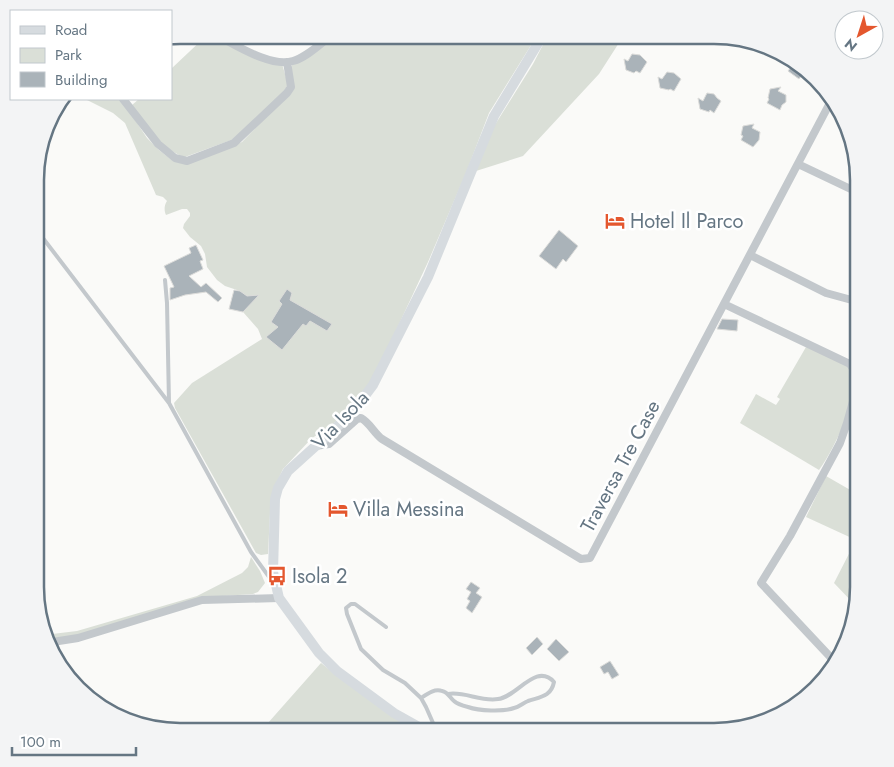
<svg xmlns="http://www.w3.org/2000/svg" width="894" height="767" viewBox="0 0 894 767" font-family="Jost,sans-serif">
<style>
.green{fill:#dadfd7}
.building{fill:#aab3b9;stroke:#dcdcda}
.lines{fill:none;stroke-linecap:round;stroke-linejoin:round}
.lane{stroke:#c3c8cc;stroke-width:4}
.street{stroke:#c3c8cc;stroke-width:8}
.secondary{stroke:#d6dbdf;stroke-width:10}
.labels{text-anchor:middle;stroke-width:5;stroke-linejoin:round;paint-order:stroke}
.poi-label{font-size:20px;fill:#657683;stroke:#fff;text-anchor:start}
.street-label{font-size:20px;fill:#657683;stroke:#fff}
.rim{fill:none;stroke:#657683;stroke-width:2.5}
</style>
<rect width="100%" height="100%" fill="#fafaf8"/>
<path class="green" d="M 207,35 L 268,63 L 282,64 L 288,84 L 284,92 L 234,139 L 185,157 C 161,150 146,124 132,105 L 139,99 L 171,99 L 171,69 Z
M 338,35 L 524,35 L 533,42 L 489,113 L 466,173 L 428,262 L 371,384 L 338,420 L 311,439 L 283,469 L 274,488 L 270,513 L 268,554 L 261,555 L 256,553 L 175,408 L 174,403 L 192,383 L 262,339 L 258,329 L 243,312 L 258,295 L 247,296 L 240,291 L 225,286 L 217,280 L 207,267 L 205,254 L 201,246 L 190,237 L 183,228 L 184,224 L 190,216 L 190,213 L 187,209 L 182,209 L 166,215 C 164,211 164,205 167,201 L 163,197 L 156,195 L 125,123 L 113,113 L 85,99 L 121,99 L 147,138 L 159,150 L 173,161 L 185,164 L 242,142 L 292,90 L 291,68 L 292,65 L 311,55 Z
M 548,35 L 624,35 L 599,74 L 523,156 L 476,171 L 493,128 L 533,64 Z
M 806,347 C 815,351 842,360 848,367 C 866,386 833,452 819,470 L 740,423 L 756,394 L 776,405 L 780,399 L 777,397 Z
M 826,476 L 859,495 L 859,587 L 855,605 L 834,583 L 856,540 L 806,517 Z
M 251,557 L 260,571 L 265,583 L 258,592 L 253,594 L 208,597 L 75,636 L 45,639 L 44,635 L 77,631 L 197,596 L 242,573 L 248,567 Z
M 321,663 L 335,674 L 419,732 L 260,732 Z"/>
<path class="building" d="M 632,54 L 640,55 L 647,62 L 640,73 L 636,71 L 634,73 L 626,70 L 624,59 L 628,61 Z
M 792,60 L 795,62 L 809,72 L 802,75 L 799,79 L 788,71 L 791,67 L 790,66 Z
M 667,72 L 674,73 L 681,79 L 674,91 L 670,89 L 669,90 L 660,88 L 658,77 L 662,79 Z
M 781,87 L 778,91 L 786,95 L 786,102 L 782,105 L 780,110 L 767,103 L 769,99 L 768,98 L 770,89 Z
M 707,93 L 714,94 L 717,98 L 721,101 L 714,113 L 710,110 L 709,112 L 700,109 L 698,98 L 703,101 Z
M 754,124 L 752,128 L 760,132 L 759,140 L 753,147 L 741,140 L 743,136 L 741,135 L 743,126 Z
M 559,230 L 578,246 L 566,262 L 563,259 L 556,269 L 539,256 Z
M 196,245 L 203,260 L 200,261 L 203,269 L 189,276 L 201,287 L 206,283 L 222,298 L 218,302 L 206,292 L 185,295 L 170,300 L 170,288 L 174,287 L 164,266 L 191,253 L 189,248 Z
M 287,289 L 292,293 L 290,300 L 332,324 L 327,331 L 310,321 L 306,326 L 303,324 L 282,350 L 266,337 L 278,327 L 271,322 L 282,304 L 279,301 Z
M 234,290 L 240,291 L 247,296 L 259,295 L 243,312 L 229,309 Z
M 722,319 L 738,320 L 737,331 L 717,329 Z
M 471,582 L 480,588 L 476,593 L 482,597 L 472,613 L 466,608 L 470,601 L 467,599 L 471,592 L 466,589 Z
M 537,637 L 543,644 L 532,655 L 526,648 Z
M 556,639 L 569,652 L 559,661 L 547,649 Z
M 610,661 L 619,675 L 612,679 L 608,672 L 604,674 L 600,667 Z"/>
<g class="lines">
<path class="lane" d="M 36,229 L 169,403 L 251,552 L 272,581
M 165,280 L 167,303 L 169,403
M 386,627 L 355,604 L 351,604 L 346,608 L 347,614 L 361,649 L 383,670 L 405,683 L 421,698 L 426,707 L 437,732
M 421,698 C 427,694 435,688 442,691 C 448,692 450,698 454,701 C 457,704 464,706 468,707 C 479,711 503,712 514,708 C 519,707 523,703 528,701 C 540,697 551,697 554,682 C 536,662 517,697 498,699 C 481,702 464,691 448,694"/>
<path class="street" d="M 216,35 C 236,45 271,68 293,61 C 307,57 320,44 332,35
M 123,99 L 158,144 L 175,158 L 187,161 L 234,143 L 287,93 L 291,87 L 287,62
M 798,164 L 859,193
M 750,255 L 826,293 L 859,302
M 724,304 L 850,364 L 854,370 L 857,387 L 847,423 L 840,443 L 790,536 L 761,583 L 835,662
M 315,446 L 329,444 L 357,419 L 361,418 C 370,423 374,433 382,439 L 581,559 L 590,558 L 832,99
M 46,643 L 78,638 L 202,600 L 279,598"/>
<path class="secondary" d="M 428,732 L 394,713 L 337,671 L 319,653 L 279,598 L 273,572 L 275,499 L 278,488 L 288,471 L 339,425 L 358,405 L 373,385 L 428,277 L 494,116 L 543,35"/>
</g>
<defs>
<symbol id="hotel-bare" viewBox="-9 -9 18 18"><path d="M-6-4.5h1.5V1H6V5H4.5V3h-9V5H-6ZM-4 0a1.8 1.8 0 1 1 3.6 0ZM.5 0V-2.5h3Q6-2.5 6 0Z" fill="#e4572e" stroke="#fff" stroke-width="2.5" paint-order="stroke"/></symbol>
<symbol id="bus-bare" viewBox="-9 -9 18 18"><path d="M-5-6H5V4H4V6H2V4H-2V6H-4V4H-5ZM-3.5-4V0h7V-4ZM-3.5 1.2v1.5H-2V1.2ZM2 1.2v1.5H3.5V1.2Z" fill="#e4572e" stroke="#fff" stroke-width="2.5" paint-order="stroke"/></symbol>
</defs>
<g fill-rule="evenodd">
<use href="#hotel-bare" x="601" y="207" width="28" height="28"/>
<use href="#hotel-bare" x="324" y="495" width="28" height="28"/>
<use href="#bus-bare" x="263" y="562" width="28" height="28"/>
</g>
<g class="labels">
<g class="poi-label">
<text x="630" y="228">Hotel Il Parco</text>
<text x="353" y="516">Villa Messina</text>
<text x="292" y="583">Isola 2</text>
</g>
<g class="street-label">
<text transform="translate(340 420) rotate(-46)" y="7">Via Isola</text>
<text transform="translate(620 466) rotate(-62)" y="7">Traversa Tre Case</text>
</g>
</g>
<path d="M0 0H894V767H0ZM180 44H714A136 136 0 0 1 850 180V587A136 136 0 0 1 714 723H180A136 136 0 0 1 44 587V180A136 136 0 0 1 180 44Z" fill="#f3f4f5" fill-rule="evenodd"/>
<path class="rim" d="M180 44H714A136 136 0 0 1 850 180V587A136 136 0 0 1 714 723H180A136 136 0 0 1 44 587V180A136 136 0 0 1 180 44Z"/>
<rect x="10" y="10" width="162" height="90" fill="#ffffff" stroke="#c1c8cd"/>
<rect x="20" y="26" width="25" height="8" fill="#d6dbdf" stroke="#c1c8cd"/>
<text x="55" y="35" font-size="15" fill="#657683">Road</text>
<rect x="20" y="48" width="25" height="15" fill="#dadfd7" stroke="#c1c8cd"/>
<text x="55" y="60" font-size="15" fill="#657683">Park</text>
<rect x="20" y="72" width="25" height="15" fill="#aab3b9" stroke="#c1c8cd"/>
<text x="55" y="85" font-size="15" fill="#657683">Building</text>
<g transform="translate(859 35) rotate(219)"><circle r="24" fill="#ffffff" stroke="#c1c8cd"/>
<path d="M0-4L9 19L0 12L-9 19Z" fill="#e4572e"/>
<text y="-8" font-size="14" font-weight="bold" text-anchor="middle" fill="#657683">N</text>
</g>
<path d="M12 747v8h124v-8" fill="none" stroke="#657683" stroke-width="2.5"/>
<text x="20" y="747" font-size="15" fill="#657683" stroke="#ffffff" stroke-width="4" paint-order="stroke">100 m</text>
</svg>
